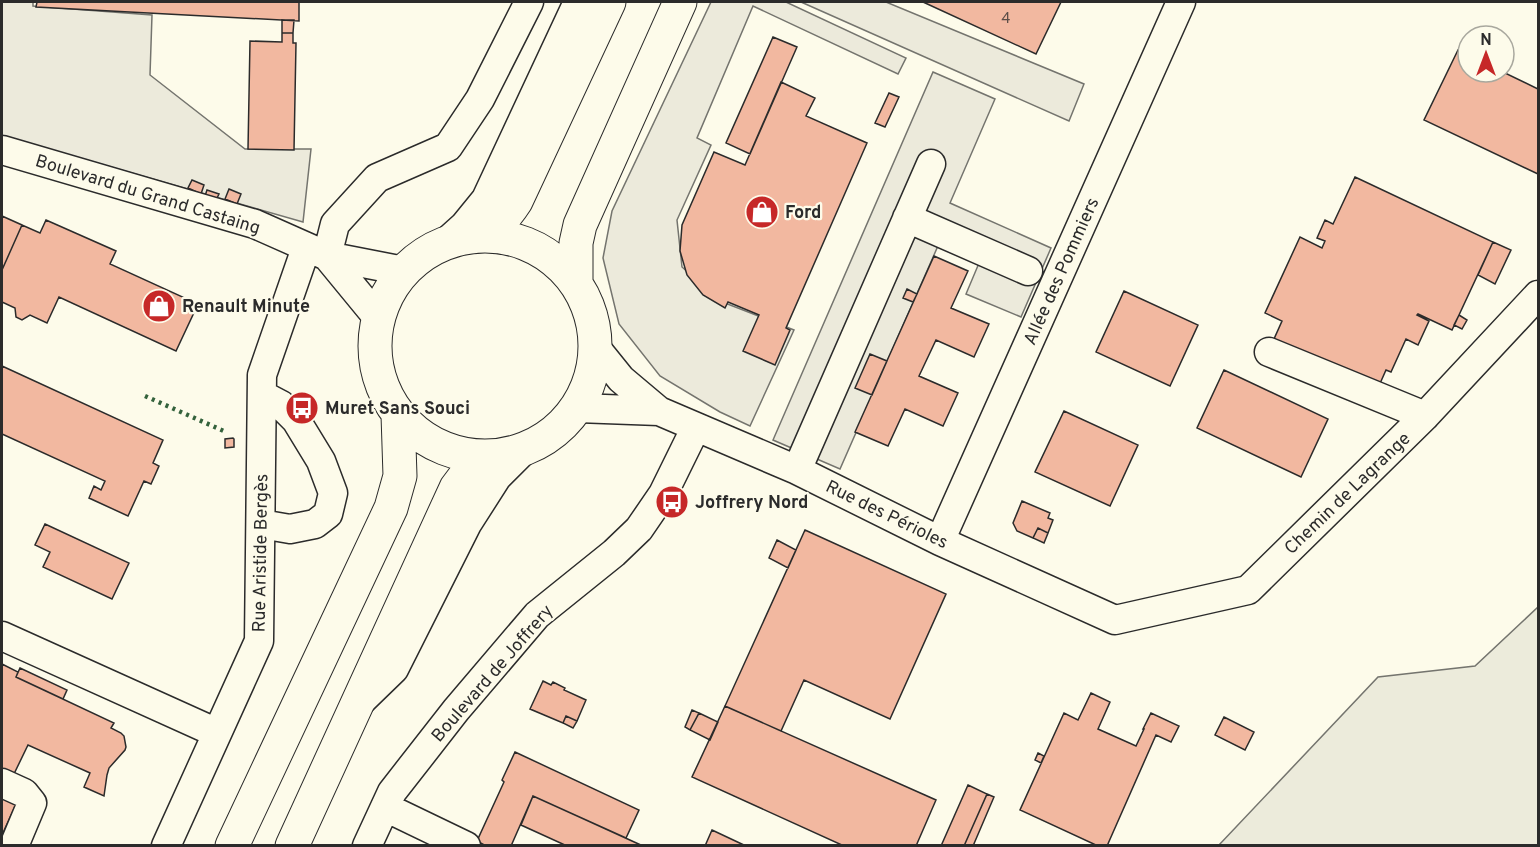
<svg xmlns="http://www.w3.org/2000/svg" width="1540" height="847" viewBox="0 0 1540 847" font-family="Overpass,sans-serif">
<style>
.green{fill:#ecebdb;stroke:#74746e;stroke-width:1.5}
.parking{fill:#eceadb;stroke:#74746e;stroke-width:1.5}
.building{fill:#f2b8a0;stroke:#2b2b2b;stroke-width:1.5}
.lines{fill:none;stroke-linecap:round;stroke-linejoin:round}
.minor-casing{stroke:#2b2b2b;stroke-width:31}
.major-casing{stroke:#2b2b2b;stroke-width:35}
.minor{stroke:#fdfbea;stroke-width:28}
.major{stroke:#fdfbea;stroke-width:33}
.hedge{stroke:#34623c;stroke-width:4.5;stroke-dasharray:3 4.5;stroke-linecap:butt}
.labels{text-anchor:middle;stroke-width:4.5;stroke-linejoin:round;paint-order:stroke}
.number-label{font-size:15px;fill:#5d4e48}
.street-label{font-size:18px;fill:#2b2b2b;stroke:#fdfbea}
.poi-label{font-size:18px;font-weight:bold;fill:#2b2b2b;stroke:#fdfbea;text-anchor:start}
</style>
<rect width="100%" height="100%" fill="#fdfbea"/>
<path class="green" d="M 1538,607 L 1538,845 L 1219,845 L 1378,677 L 1475,666 Z"/>
<path class="parking" d="M 2,2 L 33,2 L 33,6 L 152,15 L 150,75 L 245,149 L 311,149 L 303,222 L 2,136 Z
M 711,2 L 786,2 L 906,58 L 898,74 L 753,6 L 697,138 L 711,145 L 677,220 L 682,267 L 720,301 L 794,330 L 750,426 L 720,412 L 660,376 L 619,324 L 603,258 L 612,211 Z
M 801,2 L 886,2 L 1084,84 L 1069,121 Z
M 933,72 L 995,99 L 950,203 L 1051,248 L 1021,317 L 966,294 L 982,256 L 941,239 L 840,469 L 773,440 Z"/>
<path class="building" d="M 37,2 L 299,2 L 299,21 L 36,7 Z
M 923,2 L 1061,2 L 1036,54 Z
M 282,20 L 294,20 L 293,33 L 282,33 Z
M 282,33 L 293,33 L 293,43 L 296,43 L 294,150 L 248,149 L 250,41 L 282,42 Z
M 773,37 L 797,47 L 750,154 L 726,143 Z
M 1458,50 L 1468,55 L 1468,72 L 1503,72 L 1538,89 L 1538,174 L 1424,120 Z
M 781,82 L 815,98 L 806,116 L 867,143 L 786,328 L 790,330 L 775,365 L 743,351 L 759,315 L 728,302 L 725,308 L 703,295 L 687,275 L 680,251 L 682,225 L 714,152 L 745,165 Z
M 889,93 L 899,97 L 885,127 L 875,123 Z
M 1355,177 L 1493,242 L 1452,330 L 1418,314 L 1417,315 L 1429,321 L 1418,345 L 1406,339 L 1391,372 L 1386,370 L 1378,388 L 1274,339 L 1282,321 L 1265,313 L 1300,237 L 1322,248 L 1325,241 L 1317,238 L 1325,220 L 1333,224 Z
M 192,180 L 204,185 L 201,194 L 188,188 Z
M 229,189 L 241,194 L 237,204 L 225,199 Z
M 207,190 L 219,194 L 216,200 L 205,196 Z
M 2,216 L 22,225 L 2,270 Z
M 46,220 L 116,251 L 110,264 L 198,304 L 176,351 L 59,297 L 47,323 L 30,315 L 22,320 L 16,317 L 15,308 L 2,302 L 2,270 L 22,225 L 40,233 Z
M 1493,242 L 1511,250 L 1495,284 L 1478,275 Z
M 934,256 L 968,271 L 951,308 L 989,324 L 974,357 L 936,340 L 919,376 L 958,393 L 943,426 L 905,409 L 888,446 L 855,432 Z
M 907,289 L 917,294 L 913,302 L 903,298 Z
M 1124,291 L 1198,325 L 1170,386 L 1096,352 Z
M 1459,315 L 1467,320 L 1462,329 L 1454,325 Z
M 870,354 L 887,361 L 872,395 L 855,388 Z
M 2,366 L 163,440 L 153,463 L 159,466 L 151,484 L 144,481 L 128,516 L 89,498 L 94,486 L 101,490 L 105,481 L 2,434 Z
M 1224,370 L 1328,419 L 1301,477 L 1197,428 Z
M 1064,411 L 1138,445 L 1110,506 L 1035,472 Z
M 233,438 L 234,439 L 234,447 L 225,448 L 225,439 Z
M 1022,501 L 1050,513 L 1048,518 L 1053,520 L 1048,533 L 1038,528 L 1033,538 L 1017,531 L 1013,523 Z
M 45,524 L 129,563 L 112,599 L 43,567 L 50,552 L 35,545 Z
M 1038,528 L 1048,533 L 1044,543 L 1033,538 Z
M 805,530 L 946,594 L 890,719 L 804,680 L 781,731 L 725,706 Z
M 777,540 L 796,550 L 788,568 L 769,558 Z
M 2,664 L 18,672 L 16,677 L 114,723 L 111,728 L 121,733 L 124,736 L 126,747 L 125,750 L 109,768 L 107,775 L 104,796 L 84,787 L 90,773 L 28,745 L 12,778 L 2,774 Z
M 20,668 L 67,690 L 63,699 L 16,677 Z
M 543,681 L 551,685 L 553,682 L 565,688 L 564,690 L 586,700 L 577,721 L 566,716 L 563,723 L 530,709 Z
M 1091,693 L 1110,702 L 1098,729 L 1136,746 L 1144,729 L 1143,729 L 1151,713 L 1179,726 L 1171,742 L 1156,735 L 1107,846 L 1098,846 L 1020,810 L 1064,713 L 1078,720 Z
M 725,706 L 936,800 L 916,846 L 844,846 L 692,777 Z
M 692,710 L 699,713 L 690,730 L 685,727 Z
M 699,713 L 718,722 L 710,740 L 690,730 Z
M 566,716 L 577,721 L 573,728 L 563,723 Z
M 1224,717 L 1254,732 L 1245,750 L 1215,735 Z
M 515,752 L 639,810 L 626,838 L 533,796 L 511,846 L 486,846 L 477,841 L 504,782 L 502,780 Z
M 1038,753 L 1044,756 L 1041,763 L 1035,760 Z
M 968,785 L 987,794 L 964,846 L 941,846 Z
M 987,794 L 994,797 L 973,846 L 964,846 Z
M 2,795 L 17,802 L 2,835 Z
M 533,796 L 586,820 L 643,846 L 567,846 L 521,825 Z
M 712,830 L 746,846 L 705,846 Z"/>
<g class="lines">
<defs>
<path id="minor" d="M 2,150 L 255,224 L 327,256 L 404,271
M 907,218 L 1028,271
M 444,244 L 464,226 L 486,199 L 578,2
M 327,256 L 335,224 L 377,178 L 448,147 L 480,99 L 529,2
M 327,256 L 378,318
M 596,348 L 621,379 L 659,411 L 797,470 L 940,541 L 1115,620 L 1248,590 L 1425,416 L 1538,295
M 1269,352 L 1425,416
M 577,408 L 659,411
M 797,470 L 931,164
M 261,524 L 290,529 L 315,524 L 328,514 L 333,493 L 321,461 L 296,420 L 281,405 L 262,395
M 940,541 L 1181,2
M 2,636 L 217,733
M 361,701 L 394,669 L 467,524 L 497,477 L 524,450
M 2,783 L 24,793 L 32,803 L 14,846
M 385,807 L 466,846
M 166,846 L 259,641 L 262,375 L 306,248
M 367,846 L 392,792 L 456,710 L 537,615 L 614,553 L 639,529 L 663,494 L 696,427"/>
<path id="major" d="M375 346a110 110 0 1 1 220 0a110 110 0 1 1-220 0Z
M 485,236 C 498,225 507,215 516,201 L 609,2
M 576,283 L 576,243 L 580,225 L 680,2
M 232,846 L 391,508 L 400,476 L 398,415
M 292,846 L 456,488 L 468,472 L 489,457"/>
</defs>
<use href="#minor" class="minor-casing"/>
<use href="#major" class="major-casing"/>
<use href="#minor" class="minor"/>
<use href="#major" class="major"/>
<path class="hedge" d="M 145,396 L 226,432"/>
</g>
<defs>
<symbol id="shop-disc" viewBox="-11 -11 22 22"><circle r="9.5" fill="#c62828" stroke="#fdfbea"/><path d="M-5-2.5h2.3a2.7 3.5 0 0 1 5.4 0H5L5.5 6h-11ZM-1.5-2.5h3a1.5 2.3 0 0 0-3 0Z" fill="#fff"/></symbol>
<symbol id="bus-disc" viewBox="-11 -11 22 22"><circle r="9.5" fill="#c62828" stroke="#fdfbea"/><path d="M-5-6H5V4H4V6H2V4H-2V6H-4V4H-5ZM-3.5-4V0h7V-4ZM-3.5 1.2v1.5H-2V1.2ZM2 1.2v1.5H3.5V1.2Z" fill="#fff"/></symbol>
</defs>
<g fill-rule="evenodd">
<use href="#shop-disc" x="743" y="193" width="38" height="38"/>
<use href="#shop-disc" x="140" y="287" width="38" height="38"/>
<use href="#bus-disc" x="283" y="389" width="38" height="38"/>
<use href="#bus-disc" x="653" y="483" width="38" height="38"/>
</g>
<g class="labels">
<g class="number-label">
<text x="1006" y="23">4</text>
</g>
<g class="street-label">
<text transform="translate(148 194) rotate(17)" y="6">Boulevard du Grand Castaing</text>
<text transform="translate(1061 271) rotate(-66)" y="6">Allée des Pommiers</text>
<text transform="translate(1347 493) rotate(-44)" y="6">Chemin de Lagrange</text>
<text transform="translate(887 514) rotate(26)" y="6">Rue des Périoles</text>
<text transform="translate(260 553) rotate(-89)" y="6">Rue Aristide Bergès</text>
<text transform="translate(492 673) rotate(-49)" y="6">Boulevard de Joffrery</text>
</g>
<g class="poi-label">
<text x="785" y="218">Ford</text>
<text x="182" y="312">Renault Minute</text>
<text x="325" y="414">Muret Sans Souci</text>
<text x="695" y="508">Joffrery Nord</text>
</g>
</g>
<rect width="1540" height="847" fill="none" stroke="#2b2b2b" stroke-width="6"/>
<g transform="translate(1486 54)"><circle r="28" fill="#fdfbea" stroke="#a9a89e" stroke-width="1.5"/>
<path d="M0-4.5L10 22L0 15L-10 22Z" fill="#c62828"/>
<text y="-9" font-size="16" font-weight="bold" text-anchor="middle" fill="#2b2b2b">N</text>
</g>
</svg>
